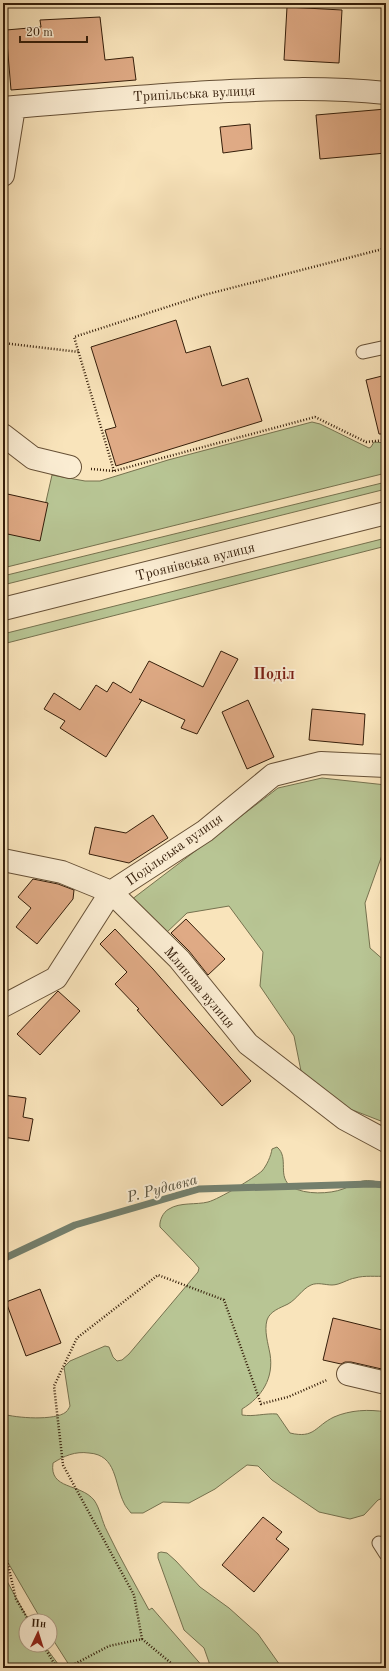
<svg xmlns="http://www.w3.org/2000/svg" width="389" height="1671" viewBox="0 0 389 1671" font-family="'Old Standard TT',serif">
<style>
.green{fill:#b8c594;stroke:#76724f}
.lines{fill:none;stroke-linecap:round;stroke-linejoin:round}
.stream{stroke:#747f6c;stroke-width:7}
.building{fill:#dfaa85;stroke:#351e0a}
.service-casing{stroke:#665036;stroke-width:15}
.minor-casing{stroke:#665036;stroke-width:24}
.tertiary-casing{stroke:#665036;stroke-width:24}
.path{stroke:#351e0a;stroke-width:2.5;stroke-dasharray:1 2;stroke-linecap:butt}
.service{stroke:#fbedd3;stroke-width:13}
.minor{stroke:#fbedd3;stroke-width:22}
.tertiary{stroke:#fbedd3;stroke-width:22}
.labels{text-anchor:middle;stroke-width:4;stroke-linejoin:round;paint-order:stroke}
.street-label{font-size:14px;fill:#351e0a;stroke:#fbedd3}
.water-label{font-size:15px;font-style:italic;fill:#544e3b;stroke:#fbedd3}
.quarter-label{font-size:16px;font-weight:bold;fill:#7a1f14;stroke:#fbedd3}
</style>
<rect width="100%" height="100%" fill="#f9e4bb"/>
<filter id="stains"><feTurbulence type="fractalNoise" baseFrequency=".005" numOctaves="4"/><feColorMatrix values="0 0 0 0 .2 0 0 0 0 .09 0 0 0 0 .02 0 0 0 .5 -.17"/></filter>
<radialGradient id="worn" r=".72"><stop offset=".6" stop-color="#630" stop-opacity="0"/><stop offset="1" stop-color="#630" stop-opacity=".3"/></radialGradient>
<path class="green" d="M 312,422 L 320,424 L 369,448 L 371,447 L 374,442 L 386,443 L 386,473 L 3,568 L 3,519 L 42,519 L 52,475 L 85,481 L 100,481 L 168,460 Z
M 386,482 L 386,489 L 3,585 L 3,576 Z
M 386,538 L 386,546 L 3,644 L 3,634 Z
M 322,778 L 386,785 L 386,844 L 365,903 L 370,948 L 386,962 L 386,1123 L 350,1109 L 302,1076 L 294,1036 L 260,986 L 263,952 L 229,906 L 187,913 L 165,934 L 131,900 L 278,788 Z
M 277,1147 C 290,1158 276,1177 292,1187 C 305,1195 330,1194 343,1189 C 354,1185 359,1179 372,1181 C 377,1181 382,1185 386,1187 L 386,1276 C 376,1277 365,1275 355,1278 C 348,1279 340,1285 332,1285 C 325,1285 318,1282 311,1285 C 302,1289 297,1299 288,1304 C 280,1308 270,1311 267,1320 C 264,1331 268,1343 270,1354 C 274,1378 262,1397 242,1409 L 242,1415 C 254,1417 265,1413 277,1414 L 290,1433 C 315,1439 315,1426 334,1417 C 350,1410 369,1409 386,1412 L 386,1497 L 378,1500 L 364,1515 L 350,1519 L 319,1512 L 272,1480 L 258,1466 L 247,1465 L 215,1489 L 189,1503 L 163,1502 L 143,1513 L 131,1513 C 129,1510 125,1506 124,1503 C 114,1483 117,1455 89,1453 C 75,1451 64,1456 53,1463 C 49,1490 80,1483 94,1500 C 100,1508 102,1522 107,1531 C 120,1558 135,1584 149,1610 L 152,1608 L 204,1668 L 71,1668 L 50,1635 L 50,1621 L 42,1621 L 3,1554 L 3,1414 C 16,1418 55,1421 66,1412 C 68,1410 69,1408 70,1406 L 64,1367 L 70,1361 L 105,1346 L 109,1347 L 113,1357 L 117,1361 L 122,1360 L 129,1354 L 198,1272 L 199,1268 L 194,1262 L 160,1227 C 159,1221 163,1212 169,1209 C 180,1202 196,1205 208,1202 C 219,1199 254,1178 262,1171 C 267,1165 271,1156 272,1149 Z
M 161,1552 L 167,1553 L 176,1561 L 200,1587 L 229,1608 L 258,1634 L 282,1668 L 211,1668 L 204,1648 L 184,1630 L 158,1558 L 158,1553 Z
M 3,1574 L 29,1621 L 26,1621 L 26,1645 L 44,1645 L 61,1668 L 3,1668 Z"/>
<g class="lines">
<path class="stream" d="M 3,1259 L 75,1225 L 199,1189 L 372,1184 L 386,1185"/>
</g>
<path class="building" d="M 287,7 L 342,10 L 339,63 L 284,60 Z
M 100,17 L 105,60 L 133,57 L 136,80 L 11,90 L 6,30 L 41,27 L 40,20 Z
M 386,109 L 386,153 L 320,159 L 316,115 Z
M 250,124 L 252,149 L 223,153 L 220,127 Z
M 176,320 L 186,353 L 210,346 L 222,386 L 248,378 L 262,421 L 116,466 L 105,430 L 116,427 L 91,347 Z
M 386,375 L 386,434 L 379,434 L 366,380 Z
M 3,493 L 48,503 L 40,541 L 3,533 Z
M 221,651 L 238,659 L 197,734 L 181,728 L 185,720 L 139,699 L 142,700 L 106,757 L 60,728 L 65,721 L 44,709 L 54,693 L 80,710 L 96,685 L 107,692 L 113,682 L 131,693 L 149,661 L 203,687 Z
M 248,700 L 274,757 L 247,769 L 222,712 Z
M 312,709 L 365,714 L 363,745 L 309,740 Z
M 153,815 L 168,838 L 129,863 L 89,854 L 95,827 L 126,833 Z
M 33,879 L 58,884 L 74,890 L 73,899 L 37,944 L 16,927 L 31,908 L 18,897 Z
M 186,919 L 225,959 L 208,975 L 189,951 L 171,933 Z
M 115,929 L 153,969 L 251,1081 L 222,1106 L 137,1010 L 139,1009 L 115,984 L 127,972 L 100,944 Z
M 58,991 L 80,1011 L 40,1055 L 17,1034 Z
M 3,1095 L 26,1098 L 23,1117 L 33,1119 L 29,1141 L 3,1137 Z
M 40,1289 L 61,1343 L 26,1356 L 6,1302 Z
M 333,1318 L 386,1331 L 386,1370 L 351,1362 L 345,1362 L 341,1364 L 323,1360 Z
M 263,1517 L 282,1532 L 276,1539 L 289,1549 L 254,1592 L 222,1565 Z"/>
<g class="lines">
<defs>
<path id="service" d="M 363,352 L 386,347
M 379,1543 L 386,1554"/>
<path id="minor" d="M 3,108 C 72,102 141,96 210,92 C 269,89 327,87 386,93
M 3,175 L 14,107
M 3,435 L 33,458 L 70,467
M 3,860 L 62,872 L 111,892 L 179,959 L 248,1044 L 345,1119 L 386,1141
M 3,1006 L 56,978 L 111,892 L 205,831 L 273,775 L 321,763 L 386,766
M 348,1374 L 386,1383"/>
<path id="tertiary" d="M 3,609 L 386,513"/>
</defs>
<use href="#service" class="service-casing"/>
<use href="#minor" class="minor-casing"/>
<use href="#tertiary" class="tertiary-casing"/>
<path class="path" d="M 3,343 L 79,352
M 91,469 L 114,471 L 315,417 L 366,442 L 386,440
M 114,471 L 74,337 L 204,295 L 383,249 L 386,241
M 3,1543 L 16,1599 L 29,1621
M 142,1639 L 177,1668
M 43,1645 L 57,1668
M 67,1668 L 109,1646 L 142,1639 L 134,1595 L 63,1465 L 54,1386 L 77,1338 L 158,1275 L 224,1300 L 261,1404 L 288,1397 L 327,1380"/>
<use href="#service" class="service"/>
<use href="#minor" class="minor"/>
<use href="#tertiary" class="tertiary"/>
</g>
<g class="labels">
<g class="street-label">
<text transform="translate(194 93) rotate(-3)" y="5">Трипільська вулиця</text>
<text transform="translate(195 561) rotate(-14)" y="5">Троянівська вулиця</text>
<text transform="translate(174 849) rotate(-35)" y="5">Подільська вулиця</text>
<text transform="translate(200 987) rotate(50)" y="5">Млинова вулиця</text>
</g>
<g class="water-label">
<text transform="translate(162 1188) rotate(-15)" y="5">Р. Рудавка</text>
</g>
<g class="quarter-label">
<text x="274" y="679">Поділ</text>
</g>
</g>
<rect width="389" height="1671" fill="none" stroke="#f9e4bb" stroke-width="16"/>
<rect x="4" y="4" width="381" height="1663" fill="none" stroke="#351e0a" stroke-width="2"/>
<rect x="8" y="8" width="373" height="1655" fill="none" stroke="#351e0a"/>
<g transform="translate(38 1633) rotate(4)"><circle r="19" fill="#fbedd3" stroke="#ac9a83"/>
<path d="M0-3L7 15L0 10L-7 15Z" fill="#8f2418"/>
<text y="-6" font-size="11" font-weight="bold" text-anchor="middle" fill="#351e0a">Пн</text>
</g>
<path d="M20 36v6h67v-6" fill="none" stroke="#351e0a" stroke-width="2"/>
<text x="26" y="36" font-size="12" fill="#351e0a" stroke="#fbedd3" stroke-width="3" paint-order="stroke">20 m</text>
<rect width="100%" height="100%" filter="url(#stains)"/>
<rect width="100%" height="100%" fill="url(#worn)"/>
</svg>
